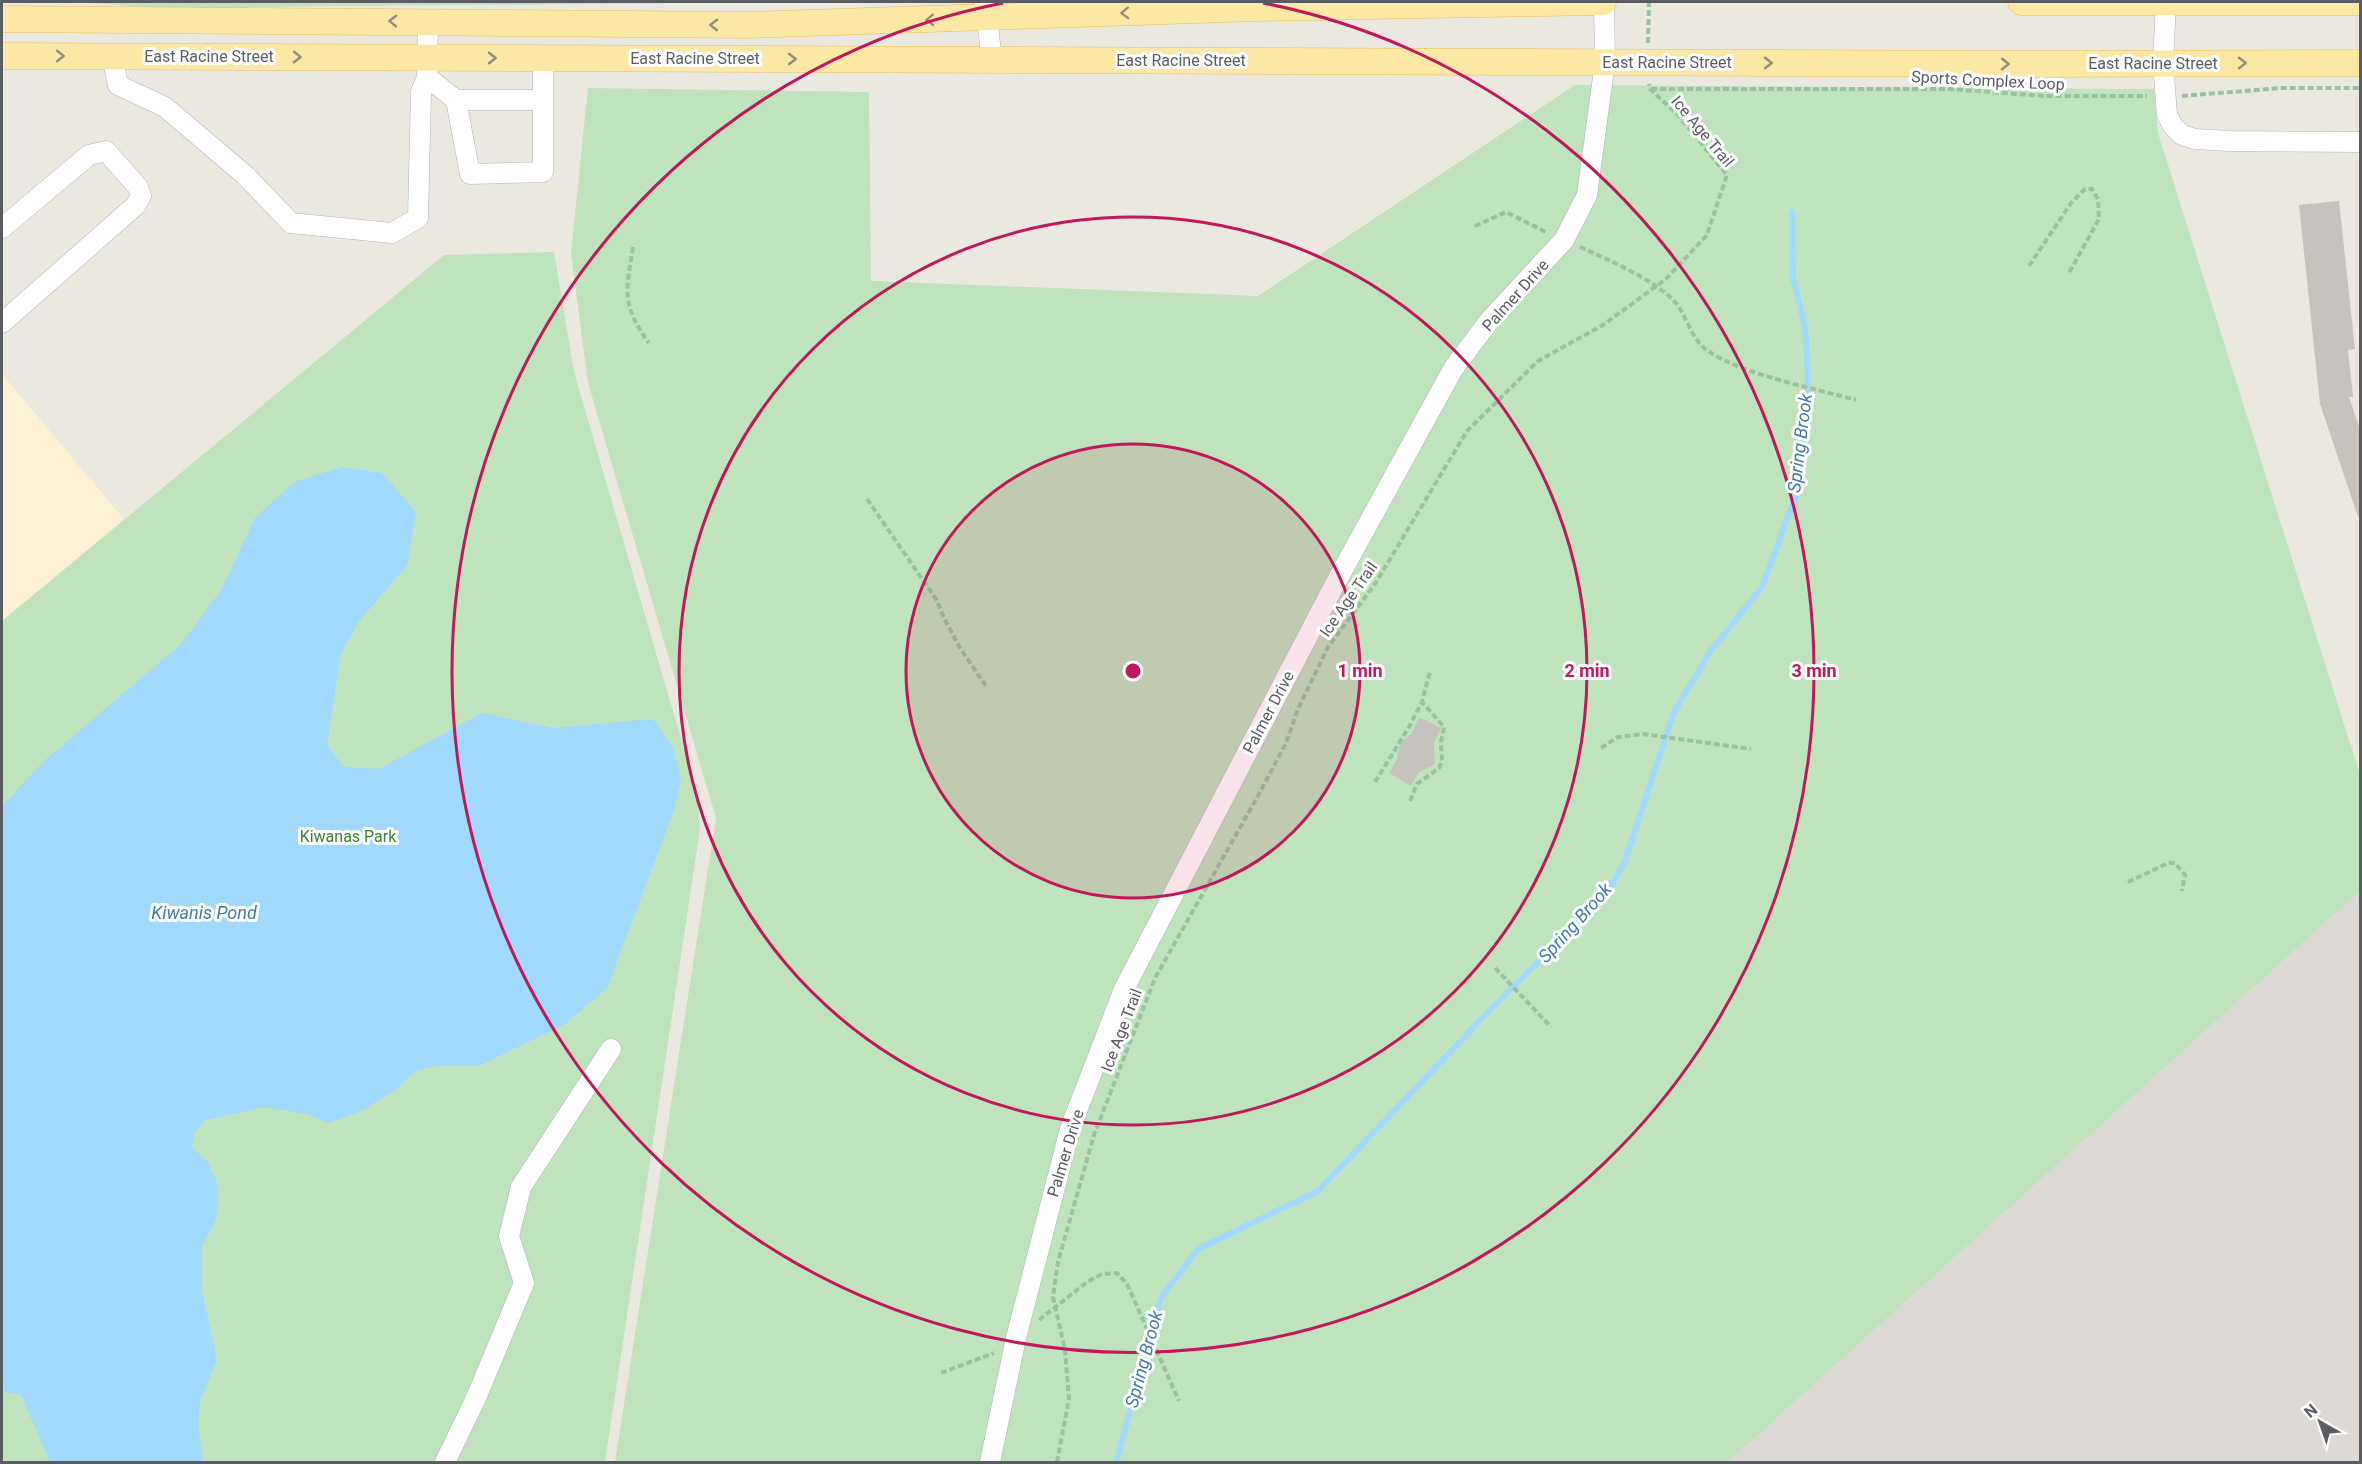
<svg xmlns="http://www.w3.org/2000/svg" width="2362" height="1464" viewBox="0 0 2362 1464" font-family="Roboto,sans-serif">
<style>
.commercial{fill:#fcf0d5}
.industrial{fill:#dddad5}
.green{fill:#bfe3bd}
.water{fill:#a0d9fb}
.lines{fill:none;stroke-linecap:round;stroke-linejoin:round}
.stream{stroke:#a0d9fb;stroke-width:6}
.building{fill:#c6c3be}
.minor-casing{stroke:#b1b4b8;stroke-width:21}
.major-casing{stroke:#ebba5a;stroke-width:27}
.path{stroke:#97c3a1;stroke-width:4;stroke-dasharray:6 3;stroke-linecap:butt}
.minor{stroke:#fff;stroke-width:20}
.major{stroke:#fbe8a5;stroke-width:26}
.oneway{stroke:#928e79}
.ring{fill:none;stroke:#c2185b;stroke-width:3}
.labels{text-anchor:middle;stroke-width:6;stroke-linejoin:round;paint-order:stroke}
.street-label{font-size:16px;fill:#595d61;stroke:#fff}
.park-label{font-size:16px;fill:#388137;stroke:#fff}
.water-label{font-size:18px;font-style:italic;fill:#407aab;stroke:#fff}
.centre{fill:#c2185b;stroke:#fff;stroke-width:3}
.ring-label{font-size:18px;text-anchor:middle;font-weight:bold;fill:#c2185b;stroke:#fff;stroke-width:6;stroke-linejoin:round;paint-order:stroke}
</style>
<rect width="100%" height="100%" fill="#ebe8e0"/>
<path class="commercial" d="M 2,374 L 124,519 L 2,621 Z"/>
<path class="industrial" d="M 2360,891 L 2360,1462 L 1728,1462 Z"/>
<path class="green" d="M 75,2 L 781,2 L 160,8 Z
M 1575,85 L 2154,89 L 2158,133 L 2360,775 L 2360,891 L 1728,1462 L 615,1462 L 716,818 L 588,383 L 571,253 L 588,88 L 869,92 L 871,281 L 1258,296 Z
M 554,252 L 574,372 L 698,797 L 700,829 L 605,1462 L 2,1462 L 2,621 L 444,255 Z"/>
<path class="water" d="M 342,467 L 382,473 L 416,512 L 407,566 L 359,621 L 341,654 L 327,744 L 343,767 L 379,769 L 482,713 L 553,728 L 653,719 L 673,748 L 681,779 L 674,810 L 607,988 L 567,1023 L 479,1066 L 435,1066 L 416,1071 L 394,1091 L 363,1110 L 330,1123 L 305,1114 L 265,1107 L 206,1120 L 194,1133 L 192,1147 L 208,1162 L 217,1182 L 218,1203 L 215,1222 L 202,1246 L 202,1291 L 217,1359 L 200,1401 L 198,1425 L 203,1462 L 50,1462 L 21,1395 L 2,1391 L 2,806 L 44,761 L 181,644 L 221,590 L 255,518 L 294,482 Z"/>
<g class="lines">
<path class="stream" d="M 1116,1462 L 1161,1297 L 1198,1249 L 1318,1191 L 1487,1013 L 1607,892 L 1624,864 L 1674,712 L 1710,652 L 1762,587 L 1796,495 L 1808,375 L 1805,328 L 1793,278 L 1792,212"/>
</g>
<path class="building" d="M 2339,201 L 2355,349 L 2348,350 L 2353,397 L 2349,397 L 2361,432 L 2361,517 L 2358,517 L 2320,404 L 2299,205 Z
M 1419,717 L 1441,728 L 1434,743 L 1435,764 L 1418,773 L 1411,786 L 1389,773 L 1397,759 L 1400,744 L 1412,733 Z"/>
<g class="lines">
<defs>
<path id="minor" d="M 985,2 L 992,60
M 2166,2 L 2163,63 L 2167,115 L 2173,126 L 2182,135 L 2195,139 L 2229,141 L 2360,142
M 112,56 L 118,85 L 165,107 L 246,176 L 291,223 L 392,233 L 418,218 L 421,92 L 427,77 L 428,22
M 427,77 L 456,100 L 543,100 L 543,58
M 456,100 L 470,174 L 543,172 L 543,100
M 2,228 L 89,155 L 106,151 L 138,187 L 141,196 L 136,205 L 2,323
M 445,1462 L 476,1398 L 524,1283 L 509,1236 L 521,1187 L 611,1049
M 990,1462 L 1016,1338 L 1070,1129 L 1124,989 L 1335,584 L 1453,369 L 1489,321 L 1564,240 L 1587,195 L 1605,62 L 1604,2"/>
<path id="major" d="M 2021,2 L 2360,2
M 2,19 L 749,25 L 1256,8 L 1603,2
M 2,56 L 2007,64 L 2360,63"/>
</defs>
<use href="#minor" class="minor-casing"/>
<use href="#major" class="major-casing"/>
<path class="path" d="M 1648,43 L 1649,2
M 1651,89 L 1950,89 L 2043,96 L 2147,96
M 2182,96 L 2281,88 L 2360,88
M 1475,226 L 1506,212 L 1548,233
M 633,247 C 626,291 621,305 649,343
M 1580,247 C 1607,259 1655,280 1675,302 C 1687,316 1691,340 1708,351 C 1744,375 1813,388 1856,400
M 2029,266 L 2071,203 L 2085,189 L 2092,189 L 2098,199 L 2099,219 L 2069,273
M 867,499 L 936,599 L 945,620 L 960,648 L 986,686
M 1601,748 L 1618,737 L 1643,734 L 1751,749
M 1375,782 L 1409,727 L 1422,702 L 1430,672
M 1410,801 L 1417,784 L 1439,768 L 1442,762 L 1441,742 L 1444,727 L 1422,702
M 2128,882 L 2168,863 L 2175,863 L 2185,875 L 2182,891
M 1495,968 L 1551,1027
M 1039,1320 L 1087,1282 L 1102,1274 L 1117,1273 L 1127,1284 L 1179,1401
M 941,1373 L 994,1353
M 1057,1462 L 1069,1399 L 1065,1350 L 1053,1297 L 1058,1262 L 1094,1135 L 1155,978 L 1259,794 L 1286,743 L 1298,709 L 1328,647 L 1375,584 L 1467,431 L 1538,361 L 1603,325 L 1666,279 L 1707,235 L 1727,175 L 1678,115 L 1650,89 L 1649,84"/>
<use href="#minor" class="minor"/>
<use href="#major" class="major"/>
</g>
<defs><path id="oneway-chevron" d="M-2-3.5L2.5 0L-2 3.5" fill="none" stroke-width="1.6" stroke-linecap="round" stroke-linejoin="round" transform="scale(1.5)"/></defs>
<g class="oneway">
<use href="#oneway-chevron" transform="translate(1125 13) rotate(178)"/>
<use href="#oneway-chevron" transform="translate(930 20) rotate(178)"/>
<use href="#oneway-chevron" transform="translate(393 21) rotate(-179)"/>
<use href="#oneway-chevron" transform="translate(714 25) rotate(-179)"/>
<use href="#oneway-chevron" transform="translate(60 56)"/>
<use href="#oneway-chevron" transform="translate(297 57) rotate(1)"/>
<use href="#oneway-chevron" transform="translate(492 58)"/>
<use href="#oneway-chevron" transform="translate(792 59)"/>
<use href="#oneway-chevron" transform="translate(1768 63)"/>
<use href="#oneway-chevron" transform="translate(2242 63)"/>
<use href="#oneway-chevron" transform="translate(2005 64)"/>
</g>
<circle cx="1133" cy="671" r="227" fill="#c2185b" fill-opacity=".12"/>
<g class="ring">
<circle cx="1133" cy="671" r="227"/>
<circle cx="1133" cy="671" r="454"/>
<path d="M1263 3A681 681 0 1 1 1003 3"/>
</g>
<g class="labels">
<g class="street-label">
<text x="209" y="62">East Racine Street</text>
<text x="695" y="64">East Racine Street</text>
<text x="1181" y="66">East Racine Street</text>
<text x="1667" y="68">East Racine Street</text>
<text x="2153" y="69">East Racine Street</text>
<text transform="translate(1988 80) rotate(3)" y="6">Sports Complex Loop</text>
<text transform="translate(1703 131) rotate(50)" y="6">Ice Age Trail</text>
<text transform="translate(1515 295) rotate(-48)" y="6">Palmer Drive</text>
<text transform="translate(1348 599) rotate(-55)" y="6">Ice Age Trail</text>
<text transform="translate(1268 712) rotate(-62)" y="6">Palmer Drive</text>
<text transform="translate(1121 1030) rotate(-69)" y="6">Ice Age Trail</text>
<text transform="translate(1065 1153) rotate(-73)" y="6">Palmer Drive</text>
</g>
<g class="park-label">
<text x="348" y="842">Kiwanas Park</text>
</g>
<g class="water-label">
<text transform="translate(1800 443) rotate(-83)" y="6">Spring Brook</text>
<text x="204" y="919">Kiwanis Pond</text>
<text transform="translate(1575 923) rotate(-48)" y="6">Spring Brook</text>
<text transform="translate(1144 1359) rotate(-75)" y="6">Spring Brook</text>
</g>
</g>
<circle cx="1133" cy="671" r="9" class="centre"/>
<g class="ring-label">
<text x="1360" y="677">1 min</text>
<text x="1587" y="677">2 min</text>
<text x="1814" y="677">3 min</text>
</g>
<rect width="2362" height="1464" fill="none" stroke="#595d61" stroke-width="6"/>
<g transform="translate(2320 1422) rotate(320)" stroke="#ffffff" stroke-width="4.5" paint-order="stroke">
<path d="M0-4.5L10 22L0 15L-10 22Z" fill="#595d61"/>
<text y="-9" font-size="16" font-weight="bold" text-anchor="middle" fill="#595d61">N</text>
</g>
</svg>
